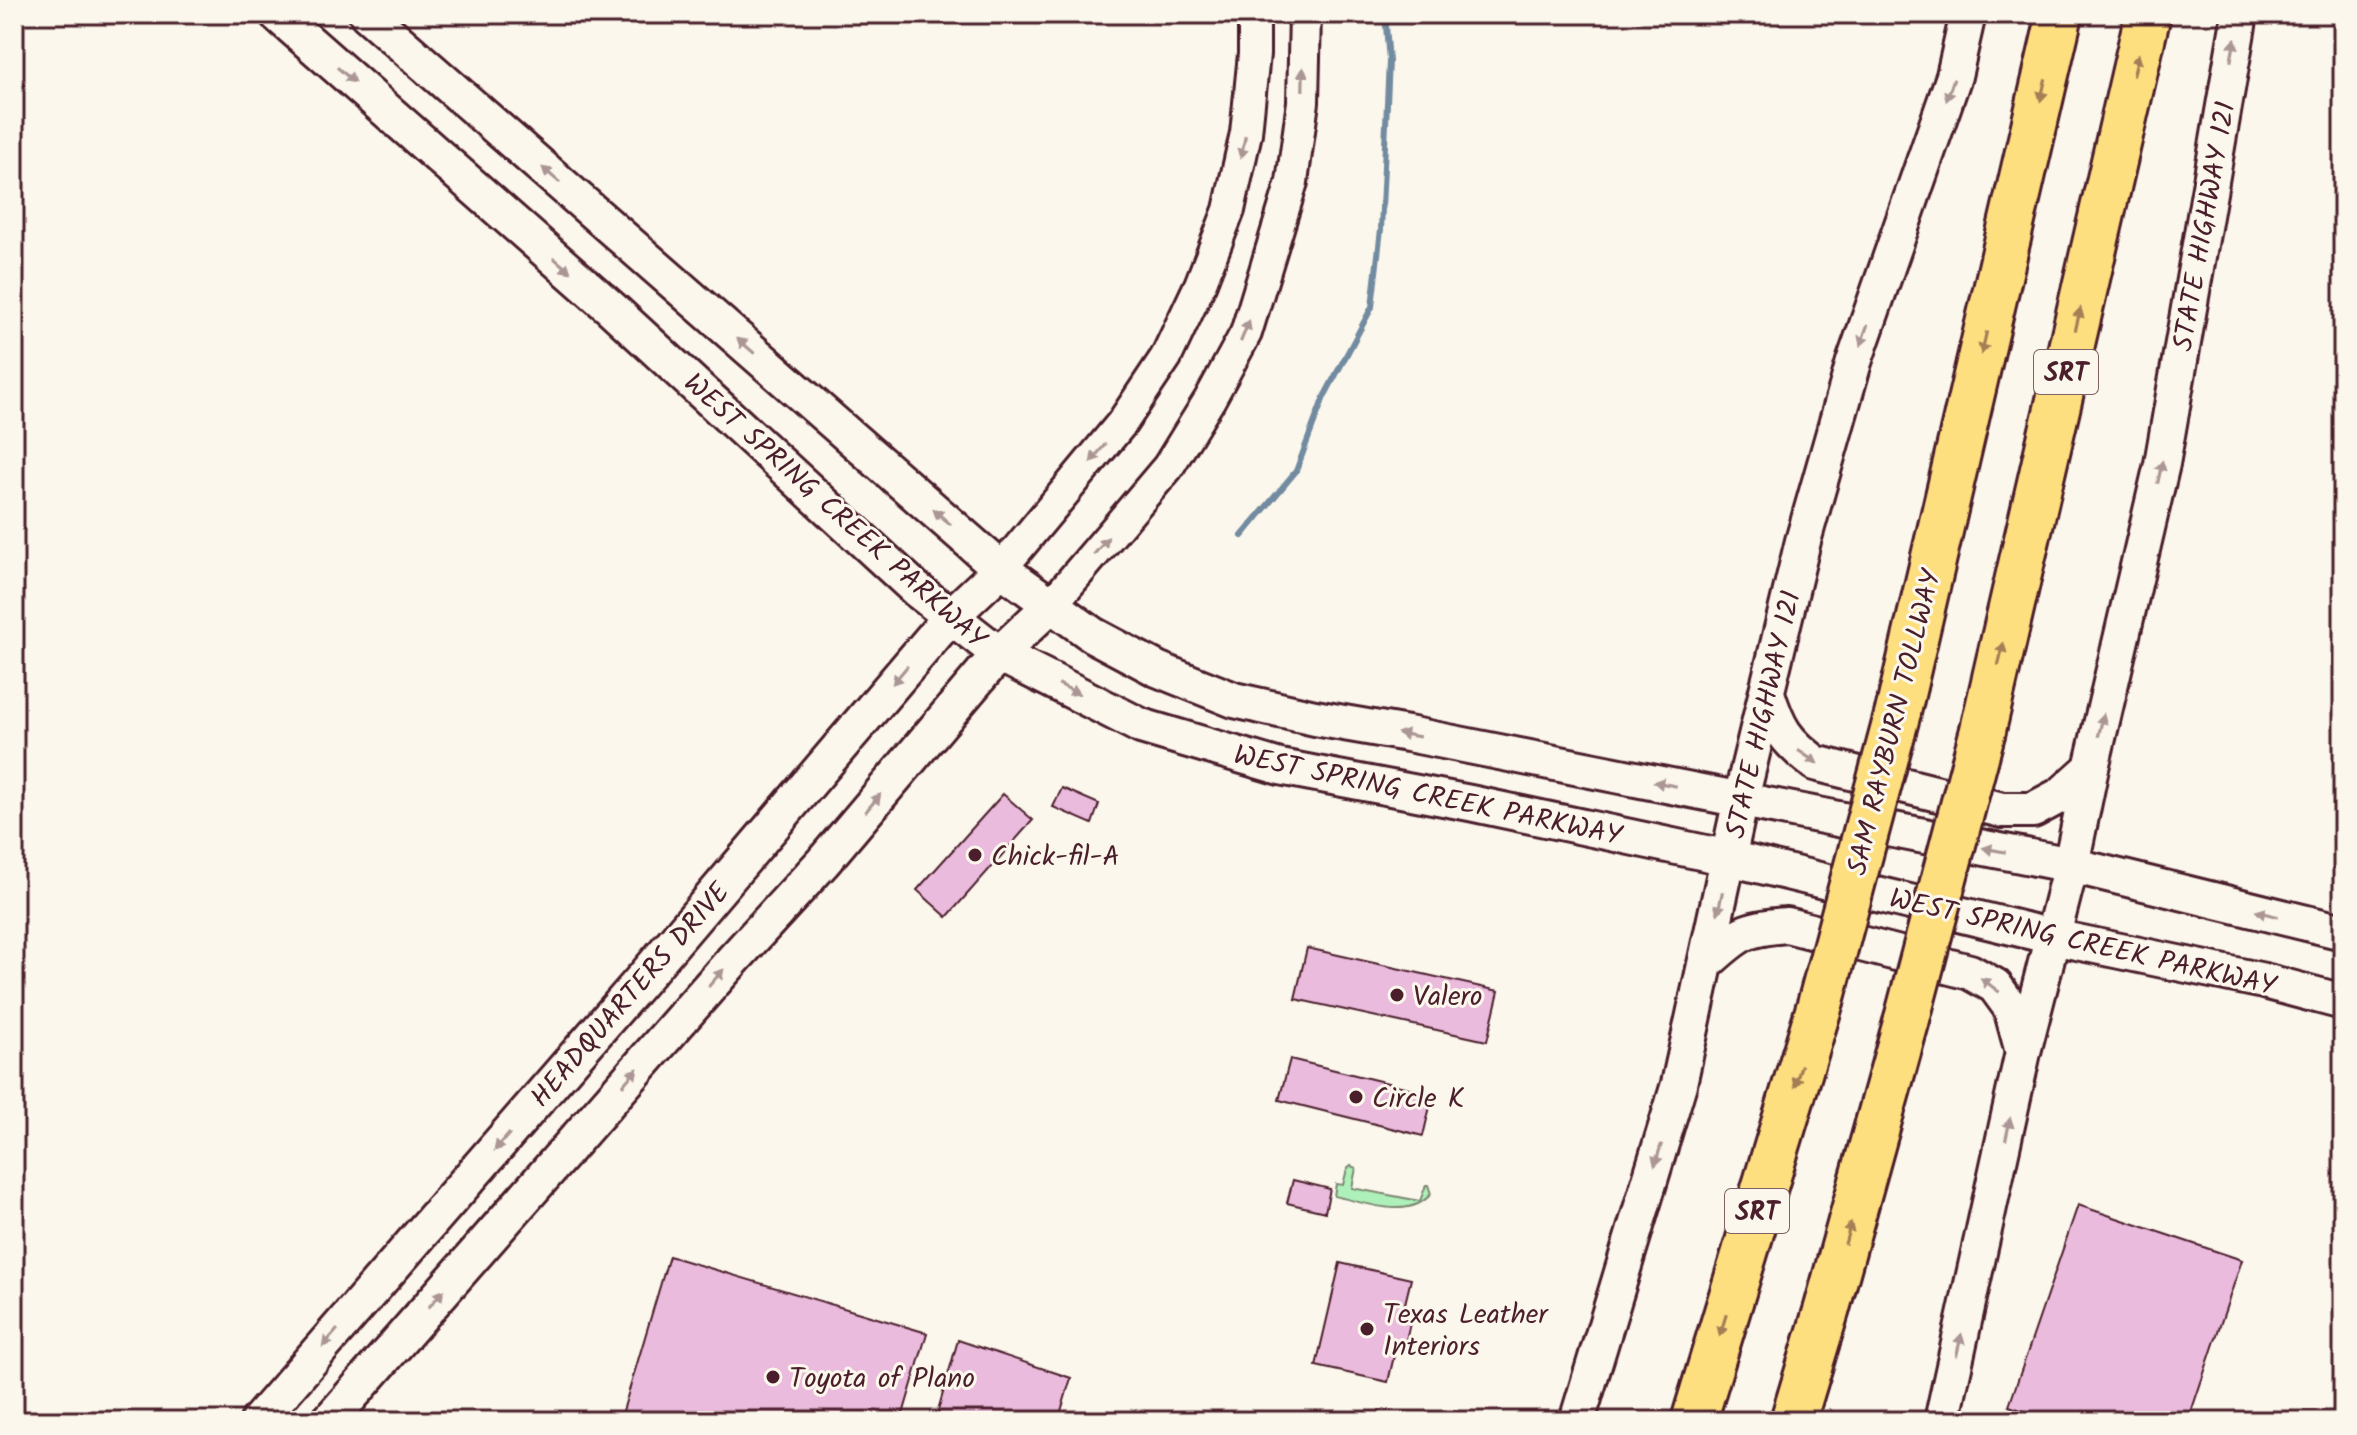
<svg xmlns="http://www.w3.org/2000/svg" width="2357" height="1435" viewBox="0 0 2357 1435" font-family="Kalam,sans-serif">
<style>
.green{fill:#adf0b9;stroke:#7c8872;stroke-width:2}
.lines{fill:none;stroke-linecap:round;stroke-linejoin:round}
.stream{stroke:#728ba1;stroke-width:6}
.building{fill:#eabbdd;stroke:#4a1f2b;stroke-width:2}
.tertiary-casing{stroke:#4a1f2b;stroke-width:36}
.secondary-casing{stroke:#4a1f2b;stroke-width:40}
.motorway-casing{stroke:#4a1f2b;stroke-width:50}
.tertiary{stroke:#fbf7ec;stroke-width:30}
.secondary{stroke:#fbf7ec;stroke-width:34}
.motorway{stroke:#fedf80;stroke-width:44}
.motorway-bridge-casing{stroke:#4a1f2b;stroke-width:50;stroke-linecap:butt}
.motorway-bridge{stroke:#fedf80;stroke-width:44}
.oneway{fill:#ab9695}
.oneway2{fill:#a47f56}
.poi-dot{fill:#4a1f2b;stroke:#fbf7ec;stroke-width:3}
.labels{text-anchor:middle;stroke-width:6;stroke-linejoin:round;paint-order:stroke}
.shield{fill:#fbf7ec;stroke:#7f6065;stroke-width:2}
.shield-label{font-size:26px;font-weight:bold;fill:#4a1f2b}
.street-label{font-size:28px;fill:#4a1f2b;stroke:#fbf7ec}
.poi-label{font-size:28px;fill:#4a1f2b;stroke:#fbf7ec;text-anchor:start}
</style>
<rect width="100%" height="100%" fill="#fbf7ec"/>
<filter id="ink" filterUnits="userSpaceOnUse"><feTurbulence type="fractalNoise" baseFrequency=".0125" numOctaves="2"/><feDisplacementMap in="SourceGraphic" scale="16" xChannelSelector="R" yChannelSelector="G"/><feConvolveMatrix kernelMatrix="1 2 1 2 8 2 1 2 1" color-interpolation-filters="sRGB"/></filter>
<g filter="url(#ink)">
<path class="green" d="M 1351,1166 L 1356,1168 L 1352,1188 L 1420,1201 L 1426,1185 L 1428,1185 L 1431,1194 C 1408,1221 1364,1202 1334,1196 L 1336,1184 L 1343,1185 L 1347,1169 Z"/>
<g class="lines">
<path class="stream" d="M 1242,536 L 1296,471 L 1324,397 L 1372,307 L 1381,229 L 1389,61 L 1385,14"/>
</g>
<path class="building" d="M 1062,788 L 1099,804 L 1092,824 L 1053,807 Z
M 1003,794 L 1033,820 L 947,917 L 917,890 Z
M 1307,948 L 1499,991 L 1487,1041 L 1295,999 Z
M 1290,1059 L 1433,1094 L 1423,1136 L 1279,1100 Z
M 1293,1180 L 1330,1189 L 1325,1212 L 1287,1203 Z
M 2078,1205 L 2242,1260 L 2188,1421 L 2055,1421 L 2009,1406 Z
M 669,1256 L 927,1333 L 901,1421 L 620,1421 Z
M 1340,1263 L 1411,1279 L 1403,1312 L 1412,1314 L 1405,1345 L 1397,1343 L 1388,1382 L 1316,1366 Z
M 958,1340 L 1071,1378 L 1058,1421 L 935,1421 Z"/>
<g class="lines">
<defs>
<path id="tertiary" d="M 1001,569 L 1122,423 L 1166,357 L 1200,285 L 1229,210 L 1246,133 L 1254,54 L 1254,14
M 1051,605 L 1168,467 L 1210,399 L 1246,333 L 1292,182 L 1303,102 L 1305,14"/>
<path id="secondary" d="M 277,14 L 611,308 L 917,590 L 999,654 L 1141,726 L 1280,767 L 1470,803 L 1729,858 L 2053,937 L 2264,981 L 2343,1002
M 367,14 L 1001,569 L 1093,635 L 1157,669 L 1234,700 L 1315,718 L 1408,734 L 2071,865 L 2343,932
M 1767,693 C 1778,729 1786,741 1815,763 L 2002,810 L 2033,810 L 2061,795 L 2091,768
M 1707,962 C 1738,934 1744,928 1787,925 L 1970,972 L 1995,986 L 2011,1008 L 2023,1052
M 258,1421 L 645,976 L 951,616 L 1001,569
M 329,1421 L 733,960 L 823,862 L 999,654 L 1051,605
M 1577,1421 L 1679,1084 L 1741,799 L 1803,541 L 1854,362 L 1954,76 L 1968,14
M 1942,1421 L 2023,1052 L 2071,865 L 2091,768 L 2162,464 L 2240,14"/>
<path id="motorway" d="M 1898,712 L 2060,14
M 1983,730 L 2148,14
M 1694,1421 L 1821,1001
M 1793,1421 L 1827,1308 L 1907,1019"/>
</defs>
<use href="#tertiary" class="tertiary-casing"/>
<use href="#secondary" class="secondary-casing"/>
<use href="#motorway" class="motorway-casing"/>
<use href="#tertiary" class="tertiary"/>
<use href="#secondary" class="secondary"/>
<use href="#motorway" class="motorway"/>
<defs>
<path id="motorway-bridge" d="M 1821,1001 L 1898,712
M 1907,1019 L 1983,730"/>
</defs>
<use href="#motorway-bridge" class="motorway-bridge-casing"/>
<use href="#motorway-bridge" class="motorway-bridge"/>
</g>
<defs><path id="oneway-solid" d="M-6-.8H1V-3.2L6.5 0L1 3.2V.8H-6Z" transform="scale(2)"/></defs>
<g class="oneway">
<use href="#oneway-solid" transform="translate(2233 50) rotate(-79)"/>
<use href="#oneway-solid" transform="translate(346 75) rotate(41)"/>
<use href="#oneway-solid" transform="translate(1303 79) rotate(-89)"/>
<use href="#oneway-solid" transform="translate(1950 90) rotate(109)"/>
<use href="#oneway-solid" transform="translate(1243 147) rotate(102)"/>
<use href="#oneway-solid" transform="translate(551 175) rotate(-139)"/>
<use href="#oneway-solid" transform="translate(562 265) rotate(41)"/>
<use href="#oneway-solid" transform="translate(1245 331) rotate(-68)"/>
<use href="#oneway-solid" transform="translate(1864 335) rotate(109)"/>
<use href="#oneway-solid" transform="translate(746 346) rotate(-139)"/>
<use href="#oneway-solid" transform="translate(1098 453) rotate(130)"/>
<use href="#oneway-solid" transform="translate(2160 472) rotate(-78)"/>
<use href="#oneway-solid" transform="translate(942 517) rotate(-139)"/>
<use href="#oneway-solid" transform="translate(1101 546) rotate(-50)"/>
<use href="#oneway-solid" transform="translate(900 675) rotate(130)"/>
<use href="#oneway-solid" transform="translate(1069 689) rotate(26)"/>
<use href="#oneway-solid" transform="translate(2101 725) rotate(-77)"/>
<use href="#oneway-solid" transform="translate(1409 735) rotate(-170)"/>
<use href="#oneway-solid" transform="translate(1808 757) rotate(34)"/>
<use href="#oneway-solid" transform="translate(1665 784) rotate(-169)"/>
<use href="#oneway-solid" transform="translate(873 803) rotate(-50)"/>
<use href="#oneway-solid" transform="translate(1994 850) rotate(-169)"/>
<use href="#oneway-solid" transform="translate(1720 903) rotate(102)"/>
<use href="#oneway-solid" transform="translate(2267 914) rotate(-166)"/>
<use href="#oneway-solid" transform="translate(716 978) rotate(-49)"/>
<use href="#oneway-solid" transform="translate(1990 985) rotate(-143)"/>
<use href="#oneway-solid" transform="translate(630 1077) rotate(-49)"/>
<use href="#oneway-solid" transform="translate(2008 1129) rotate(-78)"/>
<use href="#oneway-solid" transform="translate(502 1142) rotate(131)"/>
<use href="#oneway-solid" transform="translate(1658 1155) rotate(107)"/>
<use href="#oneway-solid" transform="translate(436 1299) rotate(-49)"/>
<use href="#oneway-solid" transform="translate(330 1338) rotate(131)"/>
<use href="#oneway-solid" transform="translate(1959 1345) rotate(-77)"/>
</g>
<g class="oneway2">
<use href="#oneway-solid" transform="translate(2136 65) rotate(-77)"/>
<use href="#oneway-solid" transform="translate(2043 90) rotate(103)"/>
<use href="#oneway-solid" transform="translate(2078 319) rotate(-77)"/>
<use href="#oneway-solid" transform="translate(1984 343) rotate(103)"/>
<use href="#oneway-solid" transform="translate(2001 654) rotate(-77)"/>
<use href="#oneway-solid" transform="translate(1798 1076) rotate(107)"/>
<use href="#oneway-solid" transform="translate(1848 1233) rotate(-75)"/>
<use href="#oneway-solid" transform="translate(1723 1325) rotate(107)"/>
</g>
</g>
<g class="poi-dot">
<circle cx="975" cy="855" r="8"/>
<circle cx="1397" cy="995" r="8"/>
<circle cx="1356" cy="1097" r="8"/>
<circle cx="1367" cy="1329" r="8"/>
<circle cx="773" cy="1377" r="8"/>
</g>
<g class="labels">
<g class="shield">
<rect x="2034" y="350" width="64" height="44" rx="6"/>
<rect x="1725" y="1189" width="64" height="44" rx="6"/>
</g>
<g class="shield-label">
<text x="2066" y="381">SRT</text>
<text x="1757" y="1220">SRT</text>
</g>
<g class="street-label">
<text transform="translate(2203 226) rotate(-80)" y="10">STATE HIGHWAY 121</text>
<text transform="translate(836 510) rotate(42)" y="10">WEST SPRING CREEK PARKWAY</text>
<text transform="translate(1762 714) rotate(-77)" y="10">STATE HIGHWAY 121</text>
<text transform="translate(1893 722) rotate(-76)" y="10">SAM RAYBURN TOLLWAY</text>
<text transform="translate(1428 794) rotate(12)" y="10">WEST SPRING CREEK PARKWAY</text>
<text transform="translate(2083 941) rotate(13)" y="10">WEST SPRING CREEK PARKWAY</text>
<text transform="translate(629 994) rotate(-49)" y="10">HEADQUARTERS DRIVE</text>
</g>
<g class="poi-label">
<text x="991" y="865">Chick-fil-A</text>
<text x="1413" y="1005">Valero</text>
<text x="1372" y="1107">Circle K</text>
<text x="1383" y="1323">Texas Leather<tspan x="1383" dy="32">Interiors</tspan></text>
<text x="789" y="1387">Toyota of Plano</text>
</g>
</g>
<rect width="2357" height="1435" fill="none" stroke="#fbf7ec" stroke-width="48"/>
<rect x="24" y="24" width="2309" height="1387" fill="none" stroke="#4a1f2b" stroke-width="3" filter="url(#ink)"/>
</svg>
